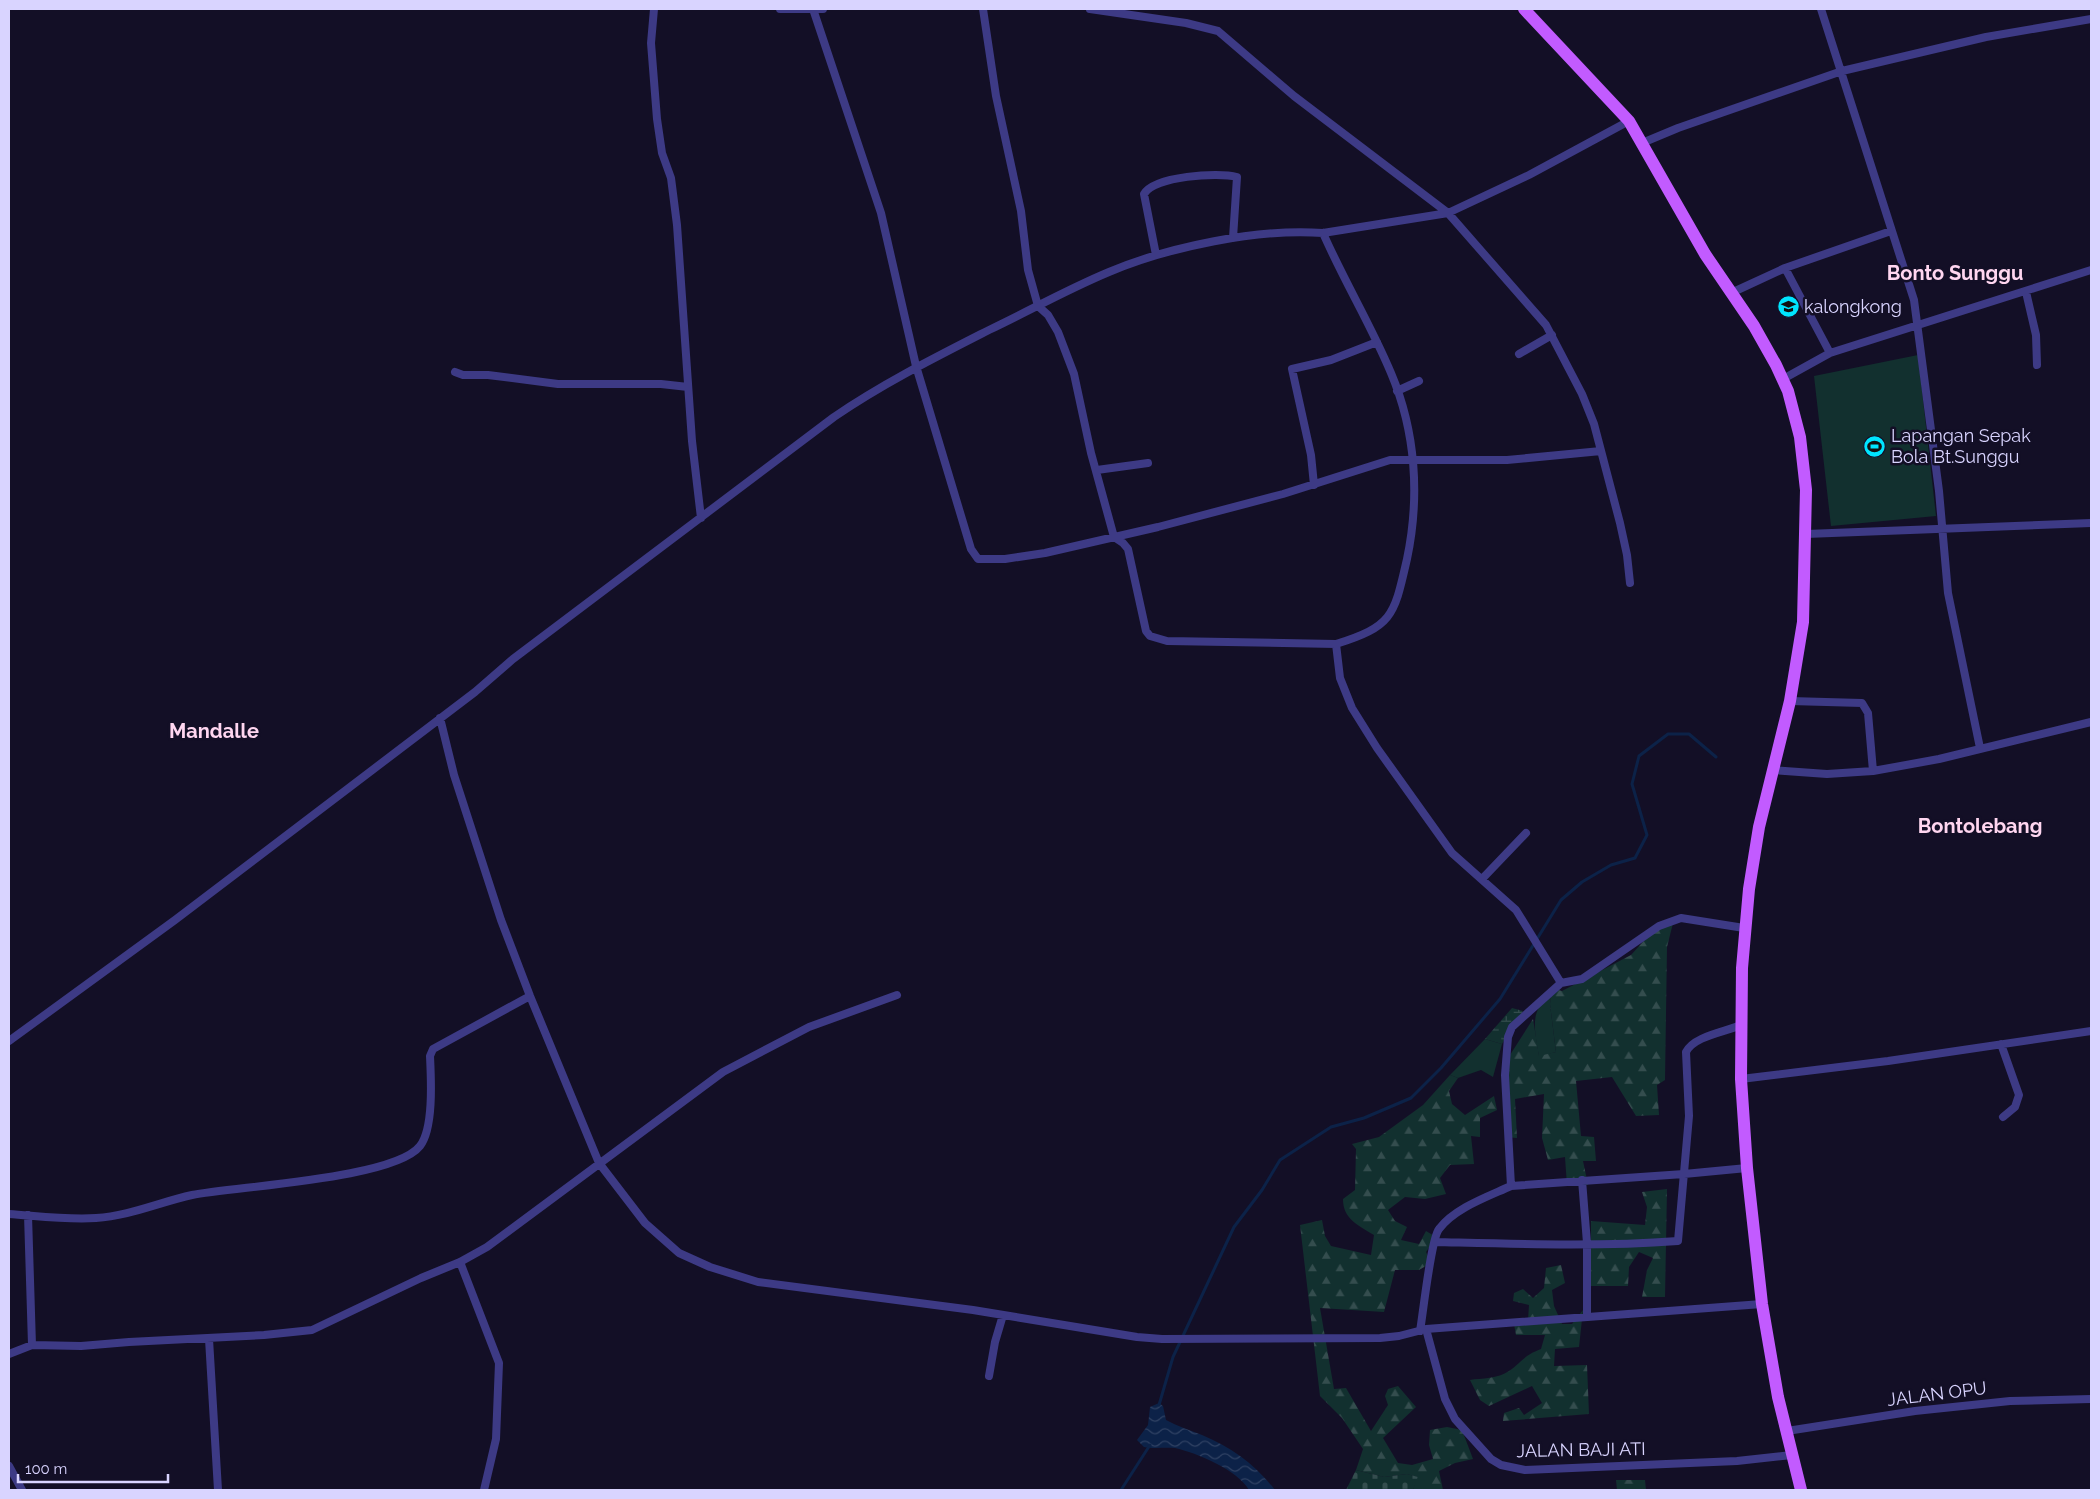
<svg xmlns="http://www.w3.org/2000/svg" width="2100" height="1499" viewBox="0 0 2100 1499" font-family="Raleway,sans-serif">
<style>
.green{fill:#12302f}
.forest{fill:url(#forest-firs)}
.wetland{fill:url(#wetland-marsh)}
.cemetery{fill:url(#cemetery-stones)}
.water{fill:url(#water-waves)}
.lines{fill:none;stroke-linecap:round;stroke-linejoin:round}
.stream{stroke:#0c2248;stroke-width:3}
.minor{stroke:#3d3a85;stroke-width:8}
.primary{stroke:#c25bff;stroke-width:12}
.labels{text-anchor:middle;stroke-width:5;stroke-linejoin:round;paint-order:stroke}
.poi-label{font-size:18px;fill:#d9d4ff;stroke:#130f26;text-anchor:start}
.street-label{font-size:18px;fill:#d9d4ff;stroke:#130f26}
.quarter-label{font-size:20px;font-weight:bold;fill:#ffd6f0;stroke:#130f26}
</style>
<defs>
<pattern id="forest-firs" width="22" height="20" patternUnits="userSpaceOnUse" patternTransform="scale(1.25)"><rect width="22" height="20" fill="#12302f"/><path d="M5 1l3.5 6h-7zM16 11l3.5 6h-7z" fill="#344d4e"/></pattern>
<pattern id="wetland-marsh" width="20" height="14" patternUnits="userSpaceOnUse" patternTransform="scale(1.25)"><rect width="20" height="14" fill="#12302f"/><path d="M1 5h8M5 5V1M11 12h8M15 12V8" fill="none" stroke="#344d4e"/></pattern>
<pattern id="cemetery-stones" width="16" height="16" patternUnits="userSpaceOnUse" patternTransform="scale(1.25)"><rect width="16" height="16" fill="#12302f"/><path d="M2 7V4a2 2 0 0 1 4 0v3zM10 15v-3a2 2 0 0 1 4 0v3z" fill="#344d4e"/></pattern>
<pattern id="water-waves" width="16" height="10" patternUnits="userSpaceOnUse" patternTransform="scale(1.25)"><rect width="16" height="10" fill="#0c2248"/><path d="M0 5q4-4 8 0t8 0" fill="none" stroke="#2f4163"/></pattern>
</defs>
<rect width="100%" height="100%" fill="#130f26"/>
<path class="green" d="M 1918,355 L 1936,516 L 1831,526 L 1814,376 Z
M 1551,997 L 1550,1004 L 1556,1052 L 1539,1057 C 1536,1036 1527,1008 1551,997 Z
M 1485,1039 L 1502,1044 L 1493,1077 L 1481,1070 L 1458,1078 L 1450,1075 Z"/>
<path class="forest" d="M 1674,919 L 1667,947 L 1665,1080 L 1657,1085 L 1659,1115 L 1636,1116 L 1612,1077 L 1576,1081 L 1581,1136 L 1594,1137 L 1596,1161 L 1583,1161 L 1588,1185 L 1567,1185 L 1565,1157 L 1548,1160 L 1542,1138 L 1544,1094 L 1515,1099 L 1517,1138 L 1506,1137 L 1505,1083 L 1510,1055 L 1533,1019 L 1539,1056 L 1556,1052 L 1550,1004 L 1552,988 L 1562,991 L 1631,955 L 1651,933 Z
M 1450,1075 L 1458,1078 L 1449,1091 L 1452,1104 L 1465,1115 L 1494,1096 L 1497,1110 L 1480,1118 L 1480,1137 L 1471,1136 L 1474,1164 L 1450,1165 L 1440,1178 L 1446,1194 L 1425,1199 L 1405,1197 L 1388,1210 L 1395,1221 L 1407,1227 L 1401,1240 L 1419,1244 L 1426,1231 L 1436,1237 L 1426,1252 L 1431,1263 L 1419,1270 L 1395,1270 L 1384,1312 L 1320,1308 L 1334,1389 L 1346,1388 L 1371,1431 L 1388,1405 L 1385,1396 L 1388,1389 L 1398,1386 L 1416,1407 L 1383,1438 L 1398,1463 L 1412,1465 L 1433,1459 L 1429,1445 L 1430,1430 L 1447,1427 L 1462,1430 L 1473,1459 L 1455,1463 L 1439,1471 L 1443,1490 L 1413,1490 L 1417,1477 L 1407,1474 L 1384,1477 L 1356,1470 L 1363,1449 L 1342,1418 L 1320,1396 L 1300,1225 L 1322,1220 L 1325,1236 L 1331,1246 L 1371,1255 L 1374,1235 C 1358,1225 1343,1219 1343,1199 L 1355,1190 L 1356,1149 L 1352,1144 L 1379,1137 L 1423,1105 Z
M 1667,1189 L 1665,1297 L 1642,1297 L 1647,1270 L 1653,1258 L 1639,1252 L 1629,1267 L 1628,1286 L 1591,1286 L 1591,1221 L 1645,1225 L 1647,1207 L 1642,1192 Z
M 1561,1265 L 1565,1283 L 1552,1290 L 1554,1306 L 1562,1324 L 1572,1324 L 1583,1310 L 1579,1347 L 1555,1349 L 1554,1366 L 1587,1365 L 1589,1414 L 1503,1421 L 1504,1413 L 1519,1408 L 1524,1415 L 1542,1403 L 1532,1386 L 1489,1406 L 1480,1400 L 1470,1380 C 1482,1378 1498,1379 1509,1371 C 1523,1361 1523,1356 1541,1349 L 1545,1335 L 1516,1335 L 1514,1324 L 1528,1321 L 1529,1305 L 1513,1301 L 1514,1293 L 1523,1289 L 1533,1298 L 1544,1288 L 1546,1268 Z
M 1616,1480 L 1645,1480 L 1646,1490 L 1617,1490 Z"/>
<path class="wetland" d="M 1512,1008 L 1523,1011 L 1502,1044 L 1485,1039 Z"/>
<path class="cemetery" d="M 1356,1470 L 1384,1477 L 1407,1474 L 1418,1477 L 1413,1490 L 1346,1490 Z"/>
<path class="water" d="M 1159,1403 L 1163,1406 L 1166,1420 C 1177,1426 1190,1430 1202,1435 C 1232,1448 1255,1464 1275,1490 L 1249,1490 C 1238,1470 1197,1453 1175,1448 C 1165,1447 1154,1449 1144,1447 L 1137,1440 L 1148,1425 L 1150,1407 Z"/>
<g class="lines">
<path class="stream" d="M 1159,1405 L 1173,1357 L 1234,1227 L 1262,1190 L 1280,1160 L 1331,1127 L 1364,1118 L 1411,1098 L 1441,1068 L 1500,999 L 1561,900 L 1582,882 L 1611,865 L 1635,858 L 1647,835 L 1632,784 L 1639,756 L 1668,734 L 1689,734 L 1716,757
M 1121,1490 L 1150,1445"/>
<path class="minor" d="M 654,9 L 651,43 L 657,119 L 662,153 L 671,178 L 677,225 L 692,441 L 701,518
M 780,9 L 823,9
M 813,9 L 881,213 L 916,366 L 971,549 L 978,559 L 1005,559 L 1045,553 L 1158,527 L 1283,494 L 1390,460 L 1507,460 L 1601,451
M 983,9 L 996,96 L 1021,211 L 1028,270 L 1038,306 L 1048,315 L 1058,332 L 1074,374 L 1091,453 L 1114,537 L 1123,543 L 1128,549 L 1146,631 L 1150,636 L 1167,641 L 1336,644 L 1340,678 L 1352,708 L 1377,748 L 1452,853 L 1516,910 L 1561,983
M 1090,9 L 1186,23 L 1218,31 L 1294,96 L 1448,213 L 1546,325 L 1582,394 L 1594,424 L 1620,523 L 1627,555 L 1630,583
M 1821,9 L 1914,300 L 1939,491 L 1948,593 L 1980,748
M 1642,143 L 1678,128 L 1842,71 L 1986,37 L 2091,19
M 1323,233 C 1344,281 1371,325 1391,373 C 1416,432 1420,497 1407,559 C 1394,616 1393,626 1336,644
M 1156,255 L 1144,194 C 1154,176 1218,172 1237,177 L 1233,238
M 1785,268 L 1830,353
M 2026,292 L 2036,335 L 2037,365
M 1731,293 L 1785,268 L 1891,231
M 1519,354 L 1552,335
M 455,372 L 463,375 L 488,375 L 558,384 L 661,384 L 688,387
M 1783,379 L 1830,353 L 2091,270
M 1397,391 L 1419,381
M 1097,470 L 1148,463
M 1314,485 L 1311,455 L 1292,369 L 1331,360 L 1377,342
M 1806,534 L 2091,523
M 1790,701 L 1862,703 L 1868,713 L 1873,771 L 1939,759 L 2091,722
M 440,718 L 454,775 L 501,920 L 530,996 L 599,1163 L 645,1223 L 679,1253 L 710,1267 L 758,1282 L 973,1310 L 1137,1337 L 1162,1339 L 1380,1338 L 1399,1336 L 1426,1329 L 1762,1304
M 1772,770 L 1827,774 L 1873,771
M 1482,879 L 1526,833
M 9,1041 L 175,920 L 475,692 L 513,659 L 834,417 C 884,383 936,357 989,330 C 1029,311 1068,289 1109,272 C 1168,247 1259,228 1323,233 L 1448,213 L 1529,175 L 1629,121
M 2001,1044 L 2019,1095 L 2015,1107 L 2003,1117
M 1741,1079 L 1888,1061 L 2091,1031
M 1582,1180 L 1587,1243 L 1587,1316
M 1511,1186 L 1684,1174 L 1747,1168
M 9,1214 C 38,1216 67,1220 96,1218 C 129,1216 160,1202 192,1195 C 237,1186 394,1179 420,1146 C 434,1128 431,1078 430,1056 L 433,1049 L 530,996
M 28,1215 L 32,1345
M 1435,1242 C 1516,1244 1598,1247 1678,1241 L 1689,1116 L 1686,1052 C 1694,1036 1725,1032 1741,1025
M 460,1262 L 499,1363 L 496,1439 L 484,1490
M 1426,1329 L 1445,1399 L 1455,1419 L 1491,1459 L 1501,1465 L 1525,1470 L 1737,1461 L 1792,1455
M 1420,1331 C 1423,1314 1431,1239 1439,1229 C 1455,1208 1487,1197 1511,1186 L 1505,1075 L 1508,1037 L 1512,1027 L 1561,983 L 1582,979 L 1659,926 L 1681,918 L 1744,928
M 209,1339 L 218,1490
M 9,1354 L 32,1345 L 81,1346 L 129,1342 L 264,1335 L 312,1330 L 421,1278 L 460,1262 L 487,1247 L 723,1072 L 809,1027 L 897,995
M 989,1376 L 995,1342 L 1003,1315
M 1787,1431 L 1915,1411 L 2010,1401 L 2091,1399
M 9,1466 L 22,1490"/>
<path class="primary" d="M 1524,9 L 1629,121 L 1705,254 L 1754,326 L 1776,365 L 1788,391 L 1800,437 L 1806,490 L 1803,622 L 1790,701 L 1759,827 L 1749,889 L 1742,968 L 1741,1079 L 1747,1168 L 1762,1304 L 1778,1397 L 1801,1490"/>
</g>
<defs>
<symbol id="school-disc" viewBox="-11 -11 22 22"><circle r="9.5" fill="#00e5ff" stroke="#130f26"/><path d="M0-5L7-2L0 1L-7-2ZM-4 1L0 2.5L4 1V4Q0 6-4 4Z" fill="#111"/></symbol>
<symbol id="stadium-disc" viewBox="-11 -11 22 22"><circle r="9.5" fill="#00e5ff" stroke="#130f26"/><path d="M0-5a6.5 5 0 1 0 0 10a6.5 5 0 1 0 0-10ZM-3.5-1.8h7v3.6h-7Z" fill="#111"/></symbol>
</defs>
<g fill-rule="evenodd">
<use href="#school-disc" x="1776" y="294" width="25" height="25"/>
<use href="#stadium-disc" x="1862" y="434" width="25" height="25"/>
</g>
<g class="labels">
<g class="poi-label">
<text x="1804" y="313">kalongkong</text>
<text x="1891" y="442">Lapangan Sepak<tspan x="1891" dy="21">Bola Bt.Sunggu</tspan></text>
</g>
<g class="street-label">
<text transform="translate(1937 1394) rotate(-7)" y="6">JALAN OPU</text>
<text transform="translate(1581 1450) rotate(-1)" y="6">JALAN BAJI ATI</text>
</g>
<g class="quarter-label">
<text x="1955" y="280">Bonto Sunggu</text>
<text x="214" y="738">Mandalle</text>
<text x="1980" y="833">Bontolebang</text>
</g>
</g>
<rect width="2100" height="1499" fill="none" stroke="#d9d4ff" stroke-width="20"/>
<path d="M18 1474v8h150v-8" fill="none" stroke="#d9d4ff" stroke-width="2.5"/>
<text x="25" y="1474" font-size="15" fill="#d9d4ff" stroke="#130f26" stroke-width="4" paint-order="stroke">100 m</text>
</svg>
